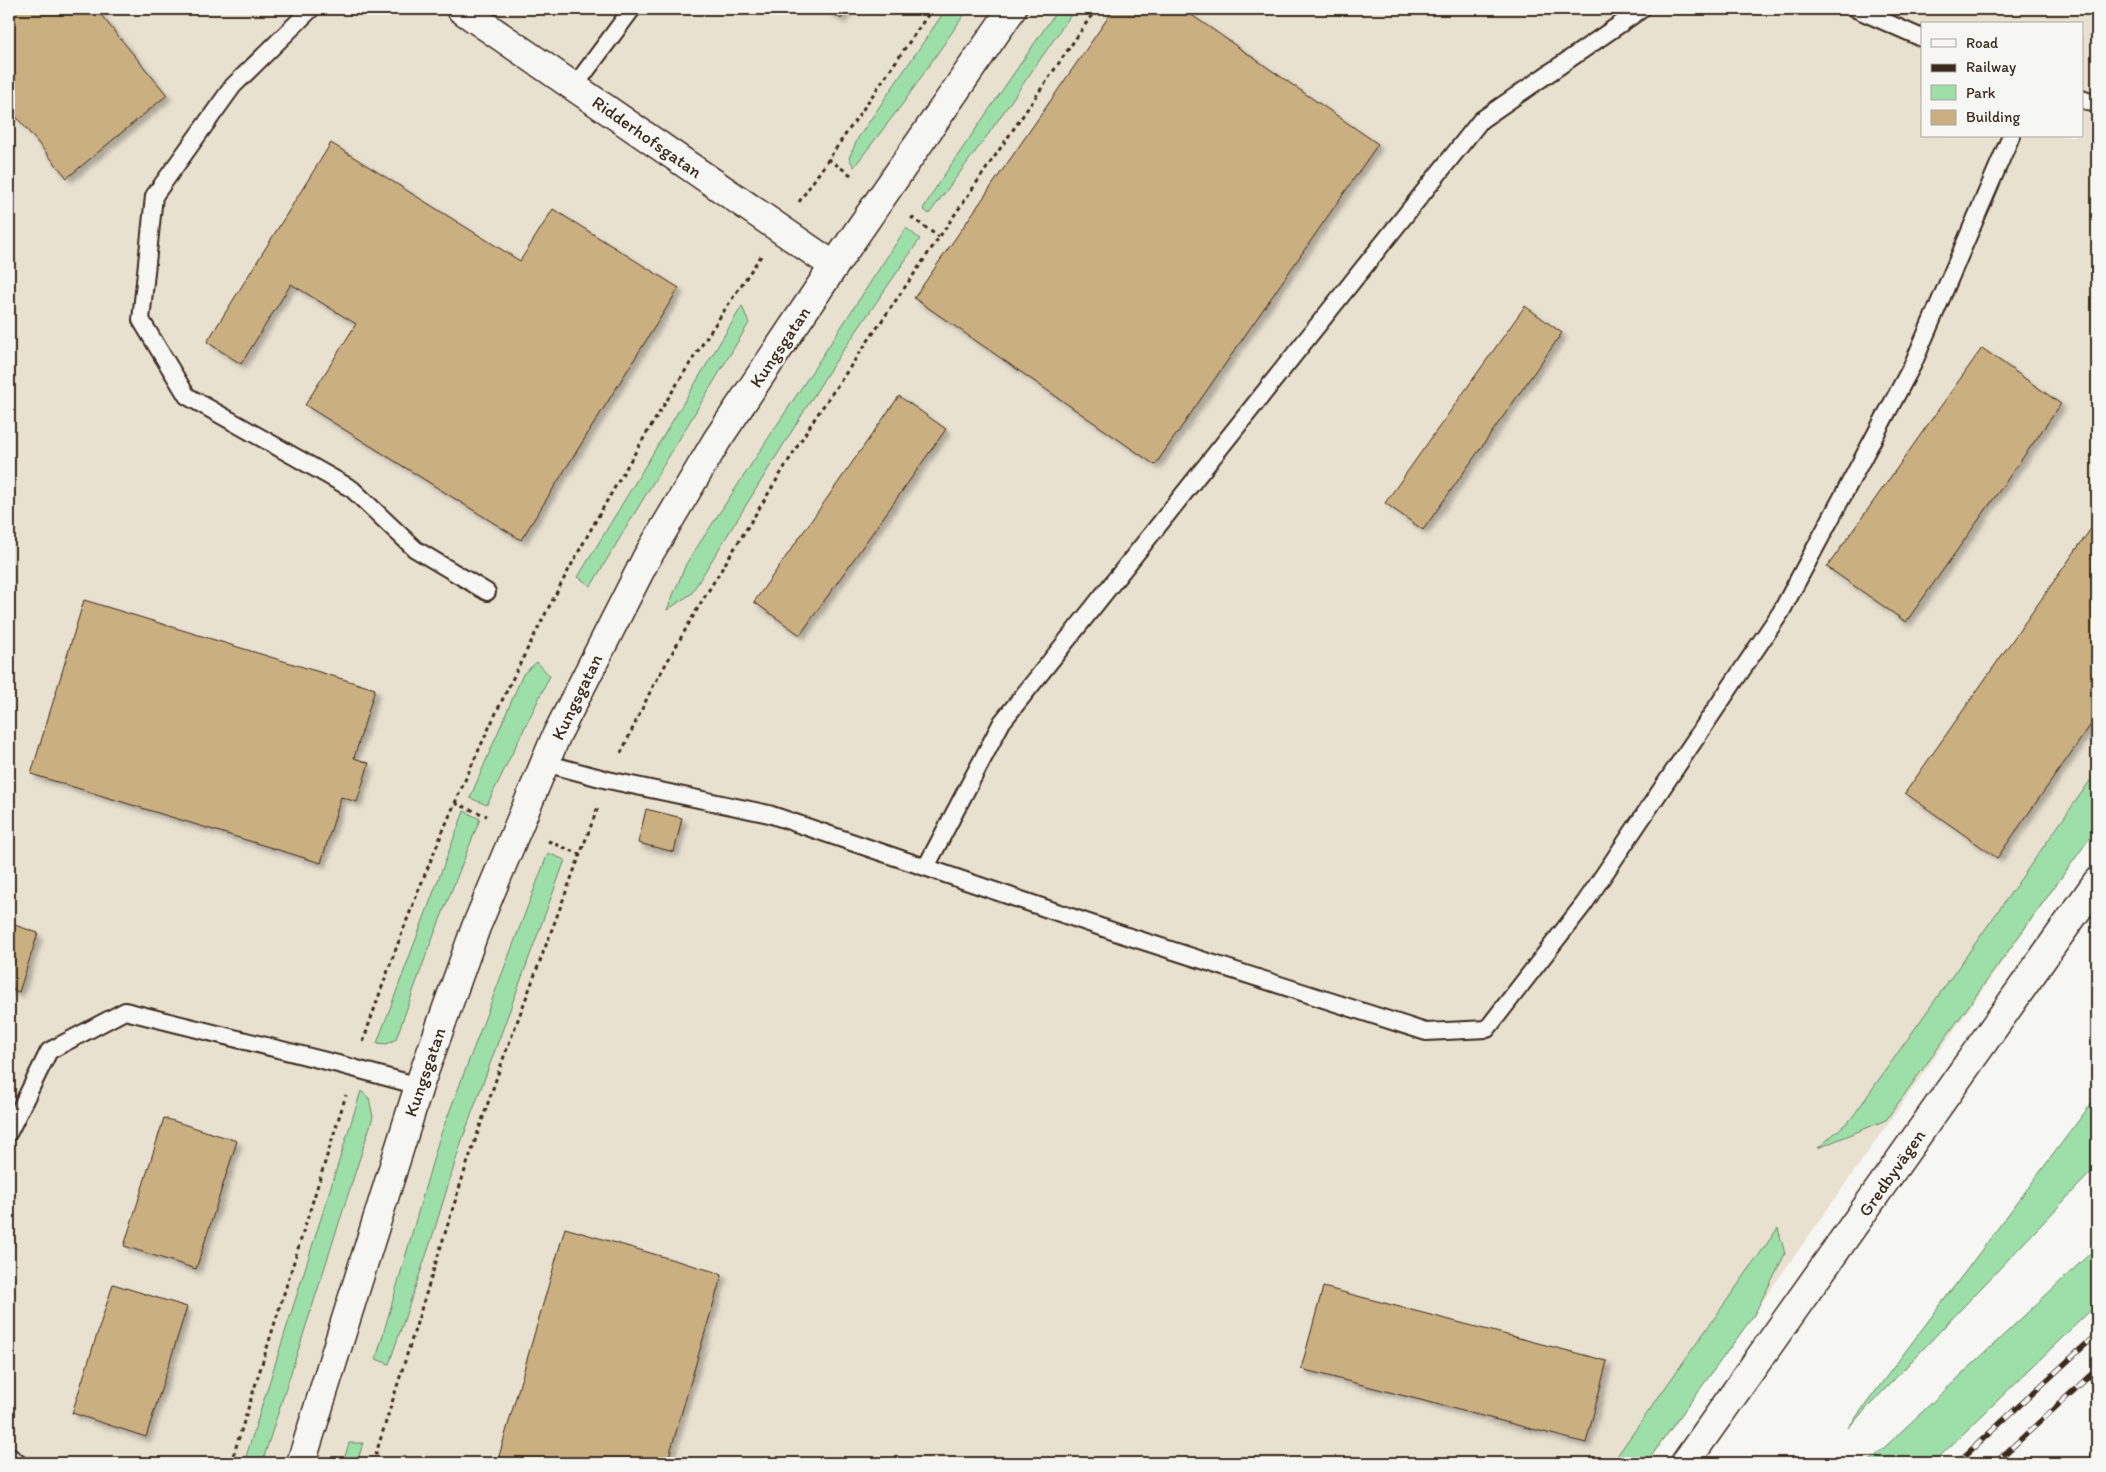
<svg xmlns="http://www.w3.org/2000/svg" width="2106" height="1472" viewBox="0 0 2106 1472" font-family="Itim,sans-serif">
<style>
.built{fill:#e9e1d0;fill-rule:evenodd}
.green{fill:#9ddfa9;stroke:#6c8464}
.building{fill:#caaf80;stroke:#3b2a1e;filter:url(#shadow)}
.lines{fill:none;stroke-linecap:round;stroke-linejoin:round}
.service-casing{stroke:#3b2a1e;stroke-width:20}
.minor-casing{stroke:#3b2a1e;stroke-width:31}
.secondary-casing{stroke:#3b2a1e;stroke-width:31}
.path{stroke:#3b2a1e;stroke-width:3;stroke-dasharray:4 4;stroke-linecap:butt}
.service{stroke:#f6f6f2;stroke-width:16}
.minor{stroke:#f6f6f2;stroke-width:28}
.secondary{stroke:#f6f6f2;stroke-width:28}
.rail-casing{stroke:#3b2a1e;stroke-width:5.5}
.rail{stroke:#f6f6f2;stroke-width:4;stroke-dasharray:11;stroke-linecap:butt}
.labels{text-anchor:middle;stroke-width:4.5;stroke-linejoin:round;paint-order:stroke}
.street-label{font-size:18px;fill:#3b2a1e;stroke:#f6f6f2}
</style>
<defs>
<filter id="shadow"><feDropShadow dx="4.5" dy="4.5" stdDeviation="2.5" flood-color="#0004"/></filter>
</defs>
<rect width="100%" height="100%" fill="#f6f6f2"/>
<filter id="ink" filterUnits="userSpaceOnUse"><feTurbulence type="fractalNoise" baseFrequency=".02" numOctaves="2"/><feDisplacementMap in="SourceGraphic" scale="10" xChannelSelector="R" yChannelSelector="G"/><feConvolveMatrix kernelMatrix="1 2 1 2 8 2 1 2 1" color-interpolation-filters="sRGB"/></filter>
<g filter="url(#ink)">
<path class="built" d="M 9,9 L 2097,9 L 2097,828 L 1648,1463 L 9,1463 ZM 1922,24 L 2082,24 L 2082,136 L 1922,136 Z"/>
<path class="green" d="M 946,9 L 968,9 L 904,102 L 854,167 L 849,158 L 858,138 Z
M 1058,9 L 1075,9 L 987,136 L 929,214 L 923,209 L 938,184 Z
M 906,228 L 920,239 L 829,371 L 691,594 L 667,610 L 686,564 Z
M 742,306 L 749,323 L 591,586 L 578,577 Z
M 537,662 L 550,676 L 487,805 L 470,798 L 523,674 Z
M 2097,771 L 2097,828 L 1886,1120 L 1818,1148 L 1851,1119 Z
M 464,811 L 480,819 L 428,950 L 396,1039 L 387,1044 L 377,1043 Z
M 548,853 L 565,860 L 462,1140 L 431,1241 L 389,1364 L 376,1359 L 439,1139 Z
M 361,1091 L 369,1098 L 373,1117 L 262,1463 L 244,1463 Z
M 2097,1096 L 2097,1166 L 1848,1428 Z
M 1778,1228 L 1785,1254 L 1754,1315 L 1646,1463 L 1612,1463 Z
M 2097,1247 L 2097,1304 L 1933,1463 L 1868,1463 Z
M 349,1443 L 363,1443 L 357,1463 L 343,1463 Z"/>
<path class="building" d="M 9,9 L 96,9 L 167,95 L 67,178 L 9,108 Z
M 826,9 L 847,9 L 841,19 Z
M 1114,9 L 1183,9 L 1378,144 L 1155,465 L 914,298 Z
M 331,143 L 520,261 L 553,209 L 679,288 L 521,540 L 305,405 L 356,324 L 291,284 L 241,364 L 207,342 Z
M 1525,306 L 1562,333 L 1423,530 L 1385,503 Z
M 1982,348 L 2061,404 L 1906,622 L 1827,567 Z
M 899,396 L 946,429 L 800,635 L 754,602 Z
M 2097,520 L 2097,716 L 1997,858 L 1905,793 Z
M 84,600 L 375,689 L 354,758 L 369,763 L 357,802 L 341,797 L 321,863 L 31,774 Z
M 646,809 L 682,818 L 674,852 L 638,843 Z
M 9,923 L 38,933 L 19,992 L 9,989 Z
M 164,1118 L 237,1141 L 196,1269 L 124,1246 Z
M 565,1228 L 722,1274 L 667,1463 L 497,1463 Z
M 113,1284 L 187,1307 L 146,1437 L 72,1413 Z
M 1323,1287 L 1607,1361 L 1586,1443 L 1301,1369 Z"/>
<g class="lines">
<defs>
<path id="service" d="M 311,9 L 233,86 L 154,196 L 141,320 L 187,396 L 352,489 L 415,549 L 487,592
M 1856,9 L 1922,38
M 574,87 L 632,9
M 2082,99 L 2097,105
M 545,763 L 608,780 L 769,814 L 1124,935 L 1426,1032 L 1487,1029 L 1584,904 L 1781,612 L 1913,364 L 2011,136
M 926,867 L 1002,722 L 1481,120 L 1642,9
M 9,1132 L 49,1051 L 125,1011 L 342,1065 L 419,1086
M 9,1456 L 18,1463"/>
<path id="minor" d="M 461,9 L 834,266
M 1685,1463 L 2097,882"/>
<path id="secondary" d="M 301,1463 L 419,1086 L 476,927 L 557,734 L 646,559 L 717,440 L 834,266 L 1012,9"/>
</defs>
<use href="#service" class="service-casing"/>
<use href="#minor" class="minor-casing"/>
<use href="#secondary" class="secondary-casing"/>
<path class="path" d="M 828,159 L 854,177
M 799,202 L 932,9
M 911,217 L 939,237
M 621,753 L 651,690 L 699,606 L 813,421 L 1096,9
M 455,803 L 487,816
M 548,841 L 580,854
M 363,1042 C 457,761 594,499 761,256
M 231,1463 L 346,1095
M 373,1463 L 463,1176 L 502,1062 L 598,807"/>
<use href="#service" class="service"/>
<use href="#minor" class="minor"/>
<use href="#secondary" class="secondary"/>
<defs>
<path id="rail" d="M 1957,1463 L 2097,1334
M 1995,1463 L 2097,1369"/>
</defs>
<use href="#rail" class="rail-casing"/>
<use href="#rail" class="rail"/>
</g>
</g>
<g class="labels">
<g class="street-label">
<text transform="translate(647 137) rotate(35)" y="6">Ridderhofsgatan</text>
<text transform="translate(780 347) rotate(-56)" y="6">Kungsgatan</text>
<text transform="translate(577 697) rotate(-64)" y="6">Kungsgatan</text>
<text transform="translate(425 1072) rotate(-71)" y="6">Kungsgatan</text>
<text transform="translate(1892 1173) rotate(-55)" y="6">Gredbyvägen</text>
</g>
</g>
<rect width="2106" height="1472" fill="none" stroke="#f6f6f2" stroke-width="30"/>
<rect x="15" y="15" width="2076" height="1442" fill="none" stroke="#3b2a1e" stroke-width="2" filter="url(#ink)"/>
<rect x="1921" y="22" width="162" height="115" fill="#f6f6f2" stroke="#aba49d"/>
<rect x="1931" y="39" width="25" height="8" fill="#f6f6f2" stroke="#aba49d"/>
<text x="1966" y="48" font-size="15" fill="#3b2a1e">Road</text>
<rect x="1931" y="64" width="25" height="8" fill="#3b2a1e" stroke="#aba49d"/>
<text x="1966" y="72" font-size="15" fill="#3b2a1e">Railway</text>
<rect x="1931" y="85" width="25" height="15" fill="#9ddfa9" stroke="#aba49d"/>
<text x="1966" y="98" font-size="15" fill="#3b2a1e">Park</text>
<rect x="1931" y="110" width="25" height="15" fill="#caaf80" stroke="#aba49d"/>
<text x="1966" y="122" font-size="15" fill="#3b2a1e">Building</text>
</svg>
